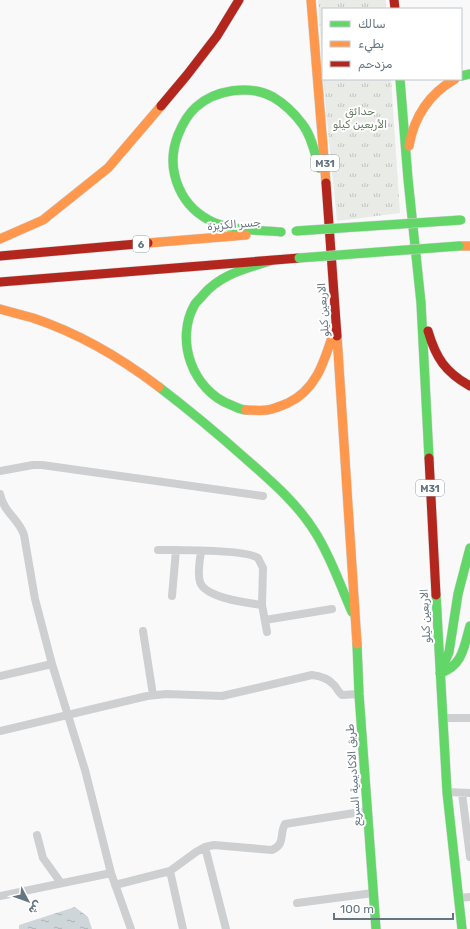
<svg xmlns="http://www.w3.org/2000/svg" width="470" height="929" viewBox="0 0 470 929" font-family="Rubik,'Noto Sans Arabic',sans-serif">
<style>
.grass{fill:url(#grass-tufts)}
.water{fill:url(#water-ripples)}
.lines{fill:none;stroke-linecap:round;stroke-linejoin:round}
.fast-casing{stroke:#d5d6d7;stroke-width:10}
.slow-casing{stroke:#d5d6d7;stroke-width:10}
.jam-casing{stroke:#d5d6d7;stroke-width:10}
.street{stroke:#cecfd0;stroke-width:8}
.fast{stroke:#63d668;stroke-width:9}
.slow{stroke:#ff974d;stroke-width:9}
.jam{stroke:#b3261e;stroke-width:9}
.fast-bridge-casing{stroke:#d5d6d6;stroke-width:10;stroke-linecap:butt}
.fast-bridge{stroke:#63d668;stroke-width:9}
.labels{text-anchor:middle;stroke-width:4;stroke-linejoin:round;paint-order:stroke}
.shield{fill:#fff;stroke:#939fa8;stroke-width:1}
.shield-label{font-size:10px;font-weight:bold;fill:#657683}
.park-label{font-size:11px;fill:#687a64;stroke:#fff}
.street-label{font-size:11px;fill:#657683;stroke:#fff}
</style>
<defs>
<pattern id="grass-tufts" width="24" height="20" patternUnits="userSpaceOnUse"><rect width="24" height="20" fill="#e8ebe6"/><path d="M3 7l-1-3M5 7V3M7 7l1-3M15 17l-1-3M17 17v-4M19 17l1-3" fill="none" stroke="#c0c3c0"/></pattern>
<pattern id="water-ripples" width="26" height="14" patternUnits="userSpaceOnUse"><rect width="26" height="14" fill="#ced6d9"/><path d="M2 4q2-2 4 0t4 0M15 11q2-2 4 0t4 0" fill="none" stroke="#abb2b5"/></pattern>
</defs>
<rect width="100%" height="100%" fill="#f9f9f9"/>
<path class="grass" d="M 318,0 L 386,0 L 386,9 L 323,9 L 323,75 Z
M 323,79 L 391,79 L 400,213 L 337,221 Z"/>
<path class="water" d="M 75,907 L 88,917 L 92,929 L 19,929 L 19,925 Z"/>
<g class="lines">
<defs>
<path id="fast" d="M 461,76 L 470,74
M 400,79 L 408,179 L 421,303 L 429,458
M 281,232 C 259,230 236,231 215,223 C 199,216 186,204 179,188 C 171,170 171,153 178,135 C 182,125 187,115 196,107 C 215,90 249,84 273,97 C 285,104 295,114 303,125 C 312,137 315,154 319,168
M 159,387 C 189,410 218,434 246,459 C 271,481 297,503 315,532 C 331,557 340,585 352,612
M 246,410 C 241,410 236,407 231,405 C 193,391 174,340 195,304 C 197,301 201,298 203,295 C 221,274 245,269 270,261
M 436,595 L 447,792 L 462,929
M 357,644 L 359,694 L 376,929
M 441,671 L 449,652 L 458,594 L 470,548
M 440,673 C 463,666 464,646 470,626"/>
<path id="slow" d="M 311,0 L 326,183
M 409,146 C 414,117 429,94 455,79
M 0,239 L 43,220 L 108,168 L 161,106
M 148,243 L 246,235
M 459,246 L 470,246
M 0,309 C 11,312 22,315 33,318 C 78,333 121,358 159,387
M 337,336 L 357,644
M 246,410 C 253,410 260,411 267,410 C 274,409 281,406 288,403 C 316,390 324,362 333,334"/>
<path id="jam" d="M 394,0 L 395,9
M 161,106 L 187,75 L 217,36 L 239,0
M 326,183 L 337,336
M 0,256 L 148,243
M 0,282 L 299,258
M 428,331 C 436,358 445,372 470,386
M 429,458 L 436,595"/>
</defs>
<use href="#fast" class="fast-casing"/>
<use href="#slow" class="slow-casing"/>
<use href="#jam" class="jam-casing"/>
<path class="street" d="M 0,471 L 33,465 L 42,465 L 263,496
M 0,494 C 4,513 19,519 24,535 L 35,599 L 52,664 L 85,770 L 111,873 L 131,929
M 158,550 C 177,550 245,549 258,558 L 263,568 L 262,605 L 267,632
M 201,551 C 200,560 197,573 200,582 C 205,598 248,603 262,605
M 172,596 L 176,550
M 265,620 L 332,609
M 143,631 L 153,695
M 0,676 L 52,664
M 443,718 L 470,718
M 0,731 L 147,696 L 166,694 L 222,696 L 312,675 C 321,676 328,678 334,685 C 337,688 338,692 342,695 L 359,694
M 447,792 L 470,793
M 462,793 L 470,857
M 37,835 L 43,858 L 61,883
M 205,847 L 226,929
M 170,871 L 183,929
M 115,885 L 170,871 L 196,852 L 205,847 L 214,845 L 272,850 C 286,844 279,834 285,824 L 367,811
M 0,896 L 111,873
M 459,898 L 470,897
M 297,903 L 373,893"/>
<use href="#fast" class="fast"/>
<use href="#slow" class="slow"/>
<use href="#jam" class="jam"/>
<defs>
<path id="fast-bridge" d="M 296,231 L 461,220
M 299,258 L 459,246"/>
</defs>
<use href="#fast-bridge" class="fast-bridge-casing"/>
<use href="#fast-bridge" class="fast-bridge"/>
</g>
<g class="labels">
<g class="shield">
<rect x="311" y="155" width="28" height="16" rx="3"/>
<rect x="133" y="236" width="16" height="16" rx="3"/>
<rect x="416" y="480" width="28" height="16" rx="3"/>
</g>
<g class="shield-label">
<text x="325" y="167">M31</text>
<text x="141" y="248">6</text>
<text x="430" y="492">M31</text>
</g>
<g class="park-label">
<text x="360" y="115">حدائق<tspan x="360" dy="13">الأربعين كيلو</tspan></text>
</g>
<g class="street-label">
<text transform="translate(234 224) rotate(-5)" y="4">جسر الكزيزة</text>
<text transform="translate(323 310) rotate(-94)" y="4">الاربعين كيلو</text>
<text transform="translate(425 616) rotate(-93)" y="4">الاربعين كيلو</text>
<text transform="translate(353 775) rotate(-94)" y="4">طريق الاكاديمية السريع</text>
</g>
</g>
<rect x="322" y="8" width="140" height="72" fill="#ffffff" stroke="#c1c8cd"/>
<rect x="330" y="21" width="20" height="6" fill="#63d668" stroke="#c1c8cd"/>
<text x="358" y="28" font-size="12" fill="#657683">سالك</text>
<rect x="330" y="41" width="20" height="6" fill="#ff974d" stroke="#c1c8cd"/>
<text x="358" y="48" font-size="12" fill="#657683">بطيء</text>
<rect x="330" y="61" width="20" height="6" fill="#b3261e" stroke="#c1c8cd"/>
<text x="358" y="68" font-size="12" fill="#657683">مزدحم</text>
<g transform="translate(28 901) rotate(131)" stroke="#ffffff" stroke-width="3" paint-order="stroke">
<path d="M0-3L7 15L0 10L-7 15Z" fill="#657683"/>
<text y="-6" font-size="11" font-weight="bold" text-anchor="middle" fill="#657683">ش</text>
</g>
<path d="M334 913v6h119v-6" fill="none" stroke="#657683" stroke-width="2"/>
<text x="340" y="913" font-size="12" fill="#657683" stroke="#ffffff" stroke-width="3" paint-order="stroke">100 m</text>
</svg>
